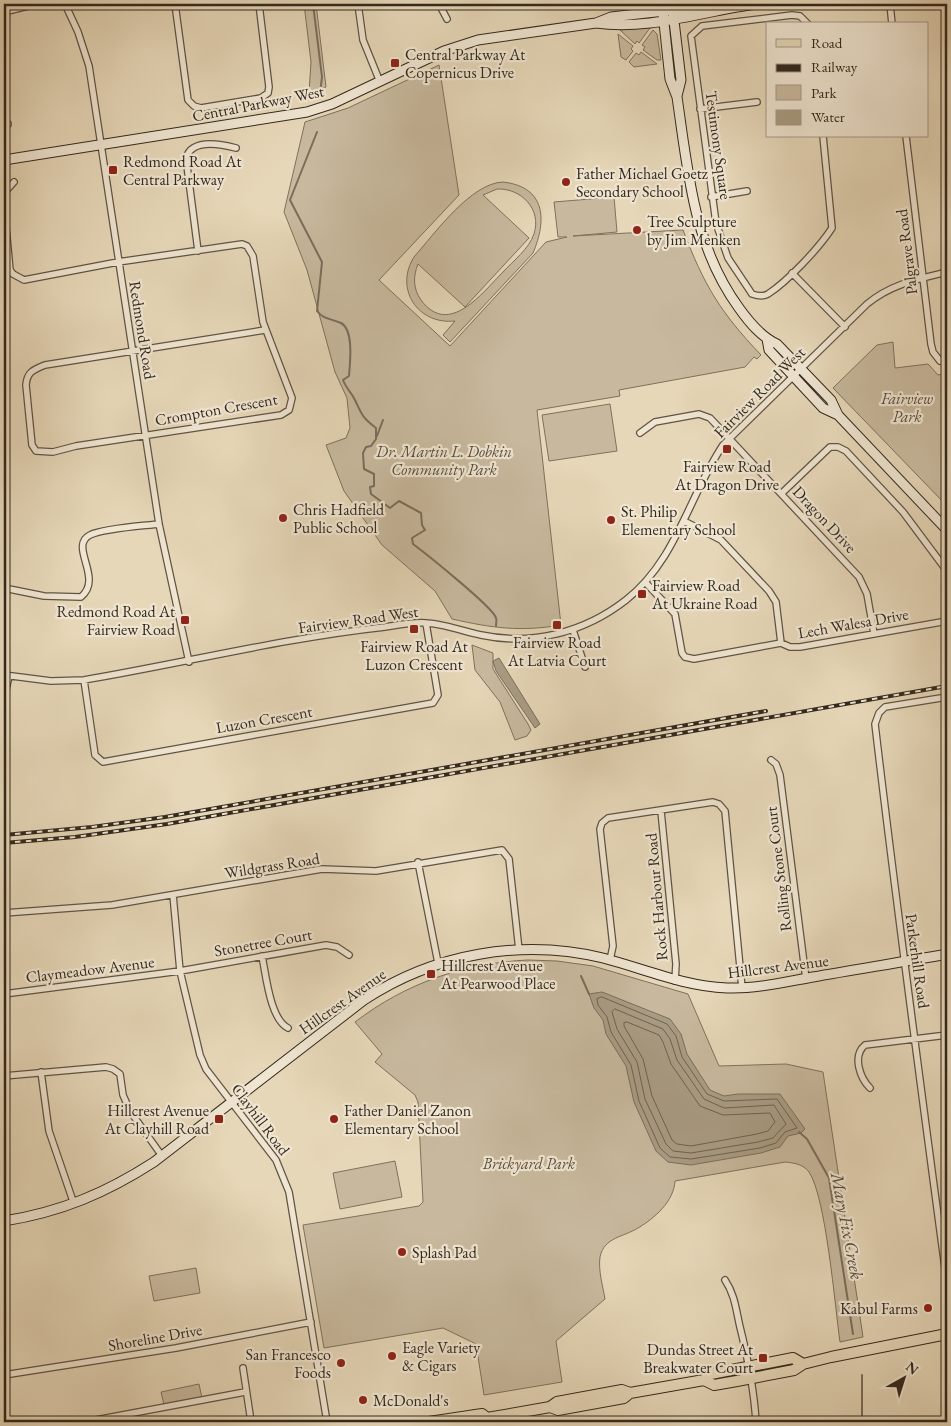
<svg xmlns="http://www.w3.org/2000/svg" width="951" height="1426" viewBox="0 0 951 1426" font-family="'EB Garamond',serif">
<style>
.green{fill:#c8b99e;stroke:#7e715e;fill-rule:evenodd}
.water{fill:#a99c84;stroke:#7a6e5b}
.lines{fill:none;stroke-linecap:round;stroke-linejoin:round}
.shore{stroke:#6e6251;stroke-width:1}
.stream{stroke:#7a6e5b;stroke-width:2}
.street-casing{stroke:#605444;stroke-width:8}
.secondary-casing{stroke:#33291e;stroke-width:11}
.primary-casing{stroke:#33291e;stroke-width:12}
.street{stroke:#efe5d1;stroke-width:5.5}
.secondary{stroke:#efe5d1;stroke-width:9}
.primary{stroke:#e6d7b8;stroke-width:10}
.rail-casing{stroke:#33291e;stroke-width:4}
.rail{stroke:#efe5d1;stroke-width:2;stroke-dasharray:5.5;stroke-linecap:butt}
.poi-dot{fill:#8f2418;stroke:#efe5d1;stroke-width:2}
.labels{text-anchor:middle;stroke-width:4.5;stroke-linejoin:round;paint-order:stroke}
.poi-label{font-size:16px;fill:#33291e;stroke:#efe5d1;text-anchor:start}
.street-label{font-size:16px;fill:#33291e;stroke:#efe5d1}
.park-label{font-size:16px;font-style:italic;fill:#584d3e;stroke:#efe5d1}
.water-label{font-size:18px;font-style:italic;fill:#564c3d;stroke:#efe5d1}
</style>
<rect width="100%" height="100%" fill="#e6d7b8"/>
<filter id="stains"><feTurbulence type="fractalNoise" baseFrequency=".004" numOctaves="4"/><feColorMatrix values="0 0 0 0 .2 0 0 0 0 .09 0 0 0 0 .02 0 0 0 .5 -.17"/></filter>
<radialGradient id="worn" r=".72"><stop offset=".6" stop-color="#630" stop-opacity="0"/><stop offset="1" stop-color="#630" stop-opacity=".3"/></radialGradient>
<path class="green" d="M 304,4 L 316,4 L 326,87 L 309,93 L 311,62 Z
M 649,27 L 650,28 L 639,43 L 637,41 L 635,44 L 620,30 Z
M 653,30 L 657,34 L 661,60 L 657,60 L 643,50 L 645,47 L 642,45 Z
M 618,34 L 633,46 L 631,49 L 633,51 L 626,60 L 621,57 Z
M 641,52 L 657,64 L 634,67 L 629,62 L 636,53 L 639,55 Z
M 439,65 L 459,195 L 379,280 L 450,346 L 546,242 L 567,237 L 558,237 L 554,202 L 614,197 L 617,232 L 573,236 L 683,230 C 704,285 720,312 761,355 L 757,359 L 754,357 L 745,367 L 619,390 L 620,396 L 537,410 L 561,625 C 520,632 492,628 452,619 L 435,591 L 382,545 L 344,491 L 326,445 L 346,438 L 350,428 L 347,398 L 335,372 L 307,270 L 284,212 L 305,122 L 348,108 Z
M 503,182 C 546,187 547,220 533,253 L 450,342 L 443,335 L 455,321 C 418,325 394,289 414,257 C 435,233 471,183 503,182 ZM 497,189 C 521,188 542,209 534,234 C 529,249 513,261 503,272 C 483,292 449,338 421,300 C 413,289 413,276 418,264 L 465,307 L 529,238 L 483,195 Z
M 893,342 L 895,368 L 928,364 L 938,375 L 947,373 L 947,506 L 833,388 L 877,345 Z
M 610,404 L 617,451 L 549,461 L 542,415 Z
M 472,645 L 493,653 L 493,669 L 528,724 L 531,730 L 527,736 L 515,740 L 500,702 L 475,670 Z
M 528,960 L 557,961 L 593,966 L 688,994 L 719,1066 L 786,1064 L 823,1072 L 863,1337 L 840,1342 C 835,1307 826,1197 809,1172 C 803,1164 794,1163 785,1162 L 675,1181 C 674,1201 655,1218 638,1228 C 624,1237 604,1237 600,1257 C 598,1270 603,1287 605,1299 L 556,1341 L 562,1382 L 484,1395 L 476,1344 L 443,1328 L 324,1348 L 303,1225 L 419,1206 L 423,1202 L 418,1102 L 415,1095 L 375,1062 L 382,1054 L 355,1022 C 406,983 464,963 528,960 Z
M 395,1161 L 402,1197 L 340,1209 L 333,1173 Z
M 196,1268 L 200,1293 L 154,1301 L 149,1276 Z
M 199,1384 L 202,1398 L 164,1405 L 161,1392 Z"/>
<path class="water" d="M 499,658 L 540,724 L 535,728 L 496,671 L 493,661 Z
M 602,992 L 670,1019 L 681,1034 L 687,1054 L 710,1090 L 724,1096 L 738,1094 L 780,1094 L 805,1129 L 801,1133 L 788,1136 L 780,1147 L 761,1153 L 691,1165 L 668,1162 L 656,1151 L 634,1102 L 626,1066 L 606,1034 L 603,1020 L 594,1008 L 589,994 Z"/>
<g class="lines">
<path class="shore" d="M 602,997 L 667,1024 L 676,1036 L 682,1057 L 707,1094 L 724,1101 L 777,1099 L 797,1128 L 785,1132 L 776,1143 L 760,1148 L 691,1159 L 670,1157 L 660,1148 L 639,1101 L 631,1065 L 611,1032 L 607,1017 L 598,1005 L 597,999 Z
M 615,1009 L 663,1029 L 670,1039 L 677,1060 L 704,1099 L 724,1108 L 774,1105 L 786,1124 L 773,1138 L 758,1142 L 691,1153 L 673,1151 L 666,1144 L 645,1099 L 637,1062 L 617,1029 L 612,1012 Z
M 627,1022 L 659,1035 L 663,1042 L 671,1064 L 700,1106 L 723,1115 L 770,1113 L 775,1122 L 768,1131 L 757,1134 L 691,1146 L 677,1144 L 672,1140 L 652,1096 L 643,1059 L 624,1026 L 624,1023 Z"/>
<path class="stream" d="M 313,4 L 322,77 L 320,93
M 317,132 L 290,200 L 322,262 L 317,311 C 324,320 330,318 341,323 C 354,330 350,362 349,376 L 343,380 C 346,388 351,392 355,400 C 362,415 362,417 376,428 L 376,439 L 371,446 L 366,447 L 363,453 L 364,469 L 374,474 L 374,486 L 370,487 L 371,494 L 390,508 L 399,501 L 421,513 L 422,525 L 425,530 L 412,538 L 413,544 C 425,553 494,608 496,618 C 497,620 496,623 496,626
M 377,436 L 383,420
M 581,976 L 589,994
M 799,1132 L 807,1139 L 829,1178 L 853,1334
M 862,1375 L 862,1422"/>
<defs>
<path id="street" d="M 65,4 L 78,32 L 89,66 L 159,524 L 189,662
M 175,4 L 188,100 L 194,106 L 201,108 L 261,98 L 268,93 L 269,87 L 259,4
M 358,4 L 363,40 L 380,82
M 439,4 L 447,19
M 890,4 L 892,24
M 4,12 L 36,4
M 808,24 L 800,16 L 792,15 L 702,26 L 691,36 L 716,223 L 728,258 L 752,294 C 758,296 763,297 768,294 C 788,281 819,248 832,228 L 823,136
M 700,109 L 757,102
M 4,124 L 8,124
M 906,136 L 931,344 L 933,352 L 940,361
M 4,193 L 14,182
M 711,197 L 747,191
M 4,206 L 10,270 L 13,274 L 24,280 L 118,262 L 242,244 L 247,246 L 253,256 L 263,322 L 292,398 L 289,410 L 281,415 L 76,446 L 53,452 L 36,451 L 32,445 L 26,385 C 27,372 33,370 45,365 L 265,330
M 198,251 L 186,158 C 192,138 221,144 236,148
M 792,273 L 845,327
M 640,433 L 655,422 L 699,414 L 710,418 L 859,577 L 867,594 L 874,634
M 782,493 L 830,447 L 838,447 L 846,451 L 903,512 L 947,571
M 684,521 L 721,540 L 769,591 L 776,602 L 781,643 L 790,647 L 800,647 L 947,621
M 646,583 L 675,614 L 682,653 L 685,657 L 694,659 L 781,643
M 4,588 L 44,596 L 81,597 C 104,578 68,546 90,535 C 105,528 142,526 159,524
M 573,630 L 585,667
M 4,675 L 51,681 L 84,680 C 184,663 284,638 385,627 C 398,625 413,622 426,623 C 442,623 464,632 481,635 C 533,646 585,632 626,600 C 676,561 689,496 723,445 L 867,304 C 891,284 918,279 947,272
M 84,680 L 95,755 L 103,762 L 433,703 L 438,695 L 426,623
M 947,697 L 885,707 L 879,713 L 875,724 C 897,911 922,1097 947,1283
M 4,699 L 9,676
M 771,760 L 776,764 L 780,775 L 806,979
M 661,811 L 676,964 L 675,981
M 418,862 L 438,963
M 173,895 L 180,971 L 200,1055 L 206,1069 L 276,1160 L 289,1192 L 327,1422
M 4,913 L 112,905 L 322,869 L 376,871 L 502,850 L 509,859 L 519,950
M 262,956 C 266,975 270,1019 288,1028
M 610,960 L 613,946 L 600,829 L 602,823 L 608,818 L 713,802 L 719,804 L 725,811 L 742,988
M 4,994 L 180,971 L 326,945 L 337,947 L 349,955
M 41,1072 L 49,1131 L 74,1204
M 4,1076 L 106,1067 L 113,1069 L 120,1074 L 123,1095 L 130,1111 L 162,1156
M 870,1088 C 860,1078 852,1056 865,1045 L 947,1035
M 725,1280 C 735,1295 736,1310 740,1327 C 748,1359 754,1389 756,1422
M 243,1368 L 250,1415
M 4,1375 L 176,1348 L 311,1322
M 85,1422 L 245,1392
M 631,1422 L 646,1422"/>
<path id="secondary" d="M 662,4 L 670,79 L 677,97 C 688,171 693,245 739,308 C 749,322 761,337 777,344 L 831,400 L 838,415 L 947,530
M 672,4 L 681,80 L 677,96
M 596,23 C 650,31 705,10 758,4
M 4,160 L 307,112 L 332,104 L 444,51 L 478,40 L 596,23 L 611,17 L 709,6 L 719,9
M 767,339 L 769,350 L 823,408 L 838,415
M 4,1221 C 61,1212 106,1193 154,1162 L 364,1000 C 433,954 522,938 603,958 C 645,969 683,986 727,988 C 756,989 785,982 813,977 C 858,969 903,962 947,954"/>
<path id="primary" d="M 704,1380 L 714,1385 L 737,1381 L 794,1370 L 803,1364 L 831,1357 L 947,1334
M 550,1407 L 557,1402 L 622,1390 L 630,1393 L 704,1380 L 711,1374 L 793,1358 L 803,1364
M 429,1422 L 482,1414 L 487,1418
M 482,1422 L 487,1418 L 550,1407 L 558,1410 L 624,1398 L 630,1393"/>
</defs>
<use href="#street" class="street-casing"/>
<use href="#secondary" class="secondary-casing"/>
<use href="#primary" class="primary-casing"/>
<use href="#street" class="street"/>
<use href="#secondary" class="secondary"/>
<use href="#primary" class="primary"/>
<defs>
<path id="rail" d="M 4,835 L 92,827 L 165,817 L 766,711
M 4,843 L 75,837 L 167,824 L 947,686"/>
</defs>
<use href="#rail" class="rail-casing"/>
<use href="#rail" class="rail"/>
</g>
<g class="poi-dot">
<rect x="390" y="58" width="10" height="10" rx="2.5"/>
<rect x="108" y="165" width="10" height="10" rx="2.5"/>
<circle cx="566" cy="182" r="5"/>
<circle cx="637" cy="230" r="5"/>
<rect x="722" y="444" width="10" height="10" rx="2.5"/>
<circle cx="283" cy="518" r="5"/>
<circle cx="611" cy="520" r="5"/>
<rect x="637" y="589" width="10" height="10" rx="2.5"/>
<rect x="180" y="615" width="10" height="10" rx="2.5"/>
<rect x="552" y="620" width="10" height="10" rx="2.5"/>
<rect x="409" y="624" width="10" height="10" rx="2.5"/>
<rect x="426" y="969" width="10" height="10" rx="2.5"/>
<rect x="214" y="1114" width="10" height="10" rx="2.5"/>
<circle cx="334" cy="1119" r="5"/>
<circle cx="402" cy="1252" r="5"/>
<circle cx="928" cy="1308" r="5"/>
<circle cx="392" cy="1356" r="5"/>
<rect x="758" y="1353" width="10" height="10" rx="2.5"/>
<circle cx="341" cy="1363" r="5"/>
<circle cx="363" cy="1400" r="5"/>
</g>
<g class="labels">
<g class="poi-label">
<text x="405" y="60">Central Parkway At<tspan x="405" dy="18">Copernicus Drive</tspan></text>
<text x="123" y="167">Redmond Road At<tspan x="123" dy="18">Central Parkway</tspan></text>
<text x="576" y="179">Father Michael Goetz<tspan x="576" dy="18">Secondary School</tspan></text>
<text x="647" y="227">Tree Sculpture<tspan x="647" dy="18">by Jim Menken</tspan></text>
<text x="727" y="472" text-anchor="middle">Fairview Road<tspan x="727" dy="18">At Dragon Drive</tspan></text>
<text x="293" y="515">Chris Hadfield<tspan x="293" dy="18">Public School</tspan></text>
<text x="621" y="517">St. Philip<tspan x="621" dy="18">Elementary School</tspan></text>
<text x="652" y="591">Fairview Road<tspan x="652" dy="18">At Ukraine Road</tspan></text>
<text x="175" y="617" text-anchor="end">Redmond Road At<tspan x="175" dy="18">Fairview Road</tspan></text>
<text x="557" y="648" text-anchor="middle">Fairview Road<tspan x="557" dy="18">At Latvia Court</tspan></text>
<text x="414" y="652" text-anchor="middle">Fairview Road At<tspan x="414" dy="18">Luzon Crescent</tspan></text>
<text x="441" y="971">Hillcrest Avenue<tspan x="441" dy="18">At Pearwood Place</tspan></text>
<text x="209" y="1116" text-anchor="end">Hillcrest Avenue<tspan x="209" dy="18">At Clayhill Road</tspan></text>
<text x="344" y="1116">Father Daniel Zanon<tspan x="344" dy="18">Elementary School</tspan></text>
<text x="412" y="1258">Splash Pad</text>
<text x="918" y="1314" text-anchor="end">Kabul Farms</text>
<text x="402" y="1353">Eagle Variety<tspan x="402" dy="18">&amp; Cigars</tspan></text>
<text x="753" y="1355" text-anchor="end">Dundas Street At<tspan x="753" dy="18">Breakwater Court</tspan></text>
<text x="331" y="1360" text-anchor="end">San Francesco<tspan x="331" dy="18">Foods</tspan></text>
<text x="373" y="1406">McDonald's</text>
</g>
<g class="street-label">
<text transform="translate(258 103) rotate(-11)" y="6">Central Parkway West</text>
<text transform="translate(719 145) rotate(82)" y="6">Testimony Square</text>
<text transform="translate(906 252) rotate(-97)" y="6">Palgrave Road</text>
<text transform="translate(143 330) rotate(81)" y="6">Redmond Road</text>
<text transform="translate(759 392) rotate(-45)" y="6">Fairview Road West</text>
<text transform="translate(216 409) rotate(-10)" y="6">Crompton Crescent</text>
<text transform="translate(825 519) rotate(47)" y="6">Dragon Drive</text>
<text transform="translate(358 619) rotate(-8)" y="6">Fairview Road West</text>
<text transform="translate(853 623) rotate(-10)" y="6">Lech Walesa Drive</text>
<text transform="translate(264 719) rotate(-10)" y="6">Luzon Crescent</text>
<text transform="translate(272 865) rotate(-9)" y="6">Wildgrass Road</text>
<text transform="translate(778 869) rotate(-97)" y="6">Rolling Stone Court</text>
<text transform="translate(656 897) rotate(-95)" y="6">Rock Harbour Road</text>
<text transform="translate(263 942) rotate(-10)" y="6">Stonetree Court</text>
<text transform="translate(918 961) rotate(82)" y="6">Parkerhill Road</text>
<text transform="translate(778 966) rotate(-7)" y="6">Hillcrest Avenue</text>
<text transform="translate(90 969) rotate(-7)" y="6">Claymeadow Avenue</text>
<text transform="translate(342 1001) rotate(-35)" y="6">Hillcrest Avenue</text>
<text transform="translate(261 1119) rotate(53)" y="6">Clayhill Road</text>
<text transform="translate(155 1337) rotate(-10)" y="6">Shoreline Drive</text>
</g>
<g class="park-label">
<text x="907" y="404">Fairview<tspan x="907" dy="18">Park</tspan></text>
<text x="444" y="457">Dr. Martin L. Dobkin<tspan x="444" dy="18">Community Park</tspan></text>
<text x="529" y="1169">Brickyard Park</text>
</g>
<g class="water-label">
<text transform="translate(847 1226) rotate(79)" y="6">Mary Fix Creek</text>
</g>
</g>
<rect width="951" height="1426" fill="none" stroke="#e6d7b8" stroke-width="20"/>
<rect x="5" y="5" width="941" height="1416" fill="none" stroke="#33291e" stroke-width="2.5"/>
<rect x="10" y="10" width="931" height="1406" fill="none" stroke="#33291e"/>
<rect x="766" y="22" width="162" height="115" fill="#efe5d1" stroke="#a49a89"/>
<rect x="776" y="39" width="25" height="8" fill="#e6d7b8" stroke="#a49a89"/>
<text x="811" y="48" font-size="15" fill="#33291e">Road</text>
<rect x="776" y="64" width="25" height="8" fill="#33291e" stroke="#a49a89"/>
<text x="811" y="72" font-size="15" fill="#33291e">Railway</text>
<rect x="776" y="85" width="25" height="15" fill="#c8b99e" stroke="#a49a89"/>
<text x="811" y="98" font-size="15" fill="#33291e">Park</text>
<rect x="776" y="110" width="25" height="15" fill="#a99c84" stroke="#a49a89"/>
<text x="811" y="122" font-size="15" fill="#33291e">Water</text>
<g transform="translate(904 1378) rotate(39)" stroke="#efe5d1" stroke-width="4" paint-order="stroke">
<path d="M0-4L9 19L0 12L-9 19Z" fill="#33291e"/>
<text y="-8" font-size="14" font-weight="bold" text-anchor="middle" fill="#33291e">N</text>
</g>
<rect width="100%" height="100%" filter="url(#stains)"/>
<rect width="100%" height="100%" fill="url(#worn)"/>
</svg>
